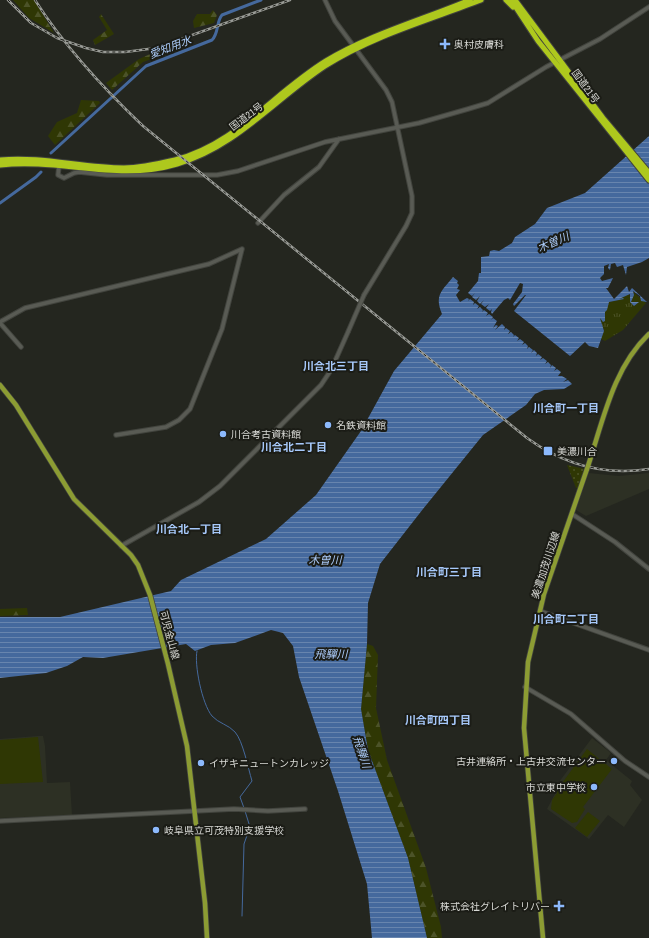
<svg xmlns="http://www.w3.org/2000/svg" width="649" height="938" viewBox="0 0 649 938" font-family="'Archivo Narrow','Noto Sans JP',sans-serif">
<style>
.built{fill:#2d3024}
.grass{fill:url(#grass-tufts)}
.forest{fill:url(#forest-firs)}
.park{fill:url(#park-dots)}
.pitch{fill:#2f3704}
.water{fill:url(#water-rules)}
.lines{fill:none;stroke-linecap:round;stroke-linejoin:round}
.stream{stroke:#45699d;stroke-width:1}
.canal{stroke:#45699d;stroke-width:3}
.minor-casing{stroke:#42443e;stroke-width:5.5}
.major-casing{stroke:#42443e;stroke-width:6}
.highway-casing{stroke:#42443e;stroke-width:7}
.minor{stroke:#595b54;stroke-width:3.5}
.major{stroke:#8c9c33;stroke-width:4.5}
.highway{stroke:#aec81d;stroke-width:5}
.rail-casing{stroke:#999b96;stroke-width:2.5}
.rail{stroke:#1b1c16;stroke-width:1;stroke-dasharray:3;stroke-linecap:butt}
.minor-bridge-casing{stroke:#42443e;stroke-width:5.5;stroke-linecap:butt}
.major-bridge-casing{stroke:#42443e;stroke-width:6;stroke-linecap:butt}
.minor-bridge{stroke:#595b54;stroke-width:3.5}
.major-bridge{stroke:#8c9c33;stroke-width:4.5}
.poi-dot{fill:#8cb9fc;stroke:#1b1c16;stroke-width:1.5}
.labels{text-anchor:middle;stroke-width:4;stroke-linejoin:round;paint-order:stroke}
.poi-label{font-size:10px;fill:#d8d9d5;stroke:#1b1c16;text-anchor:start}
.street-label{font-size:10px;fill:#d8d9d5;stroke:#1b1c16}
.water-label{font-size:11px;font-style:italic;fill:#abcbf9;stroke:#1b1c16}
.neighbourhood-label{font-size:11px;font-weight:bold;fill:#a7c9fb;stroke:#1b1c16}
</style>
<defs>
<pattern id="grass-tufts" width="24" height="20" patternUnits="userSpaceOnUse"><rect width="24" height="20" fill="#2f3704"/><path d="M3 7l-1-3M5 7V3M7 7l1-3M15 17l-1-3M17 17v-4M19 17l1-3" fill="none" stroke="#4c5328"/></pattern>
<pattern id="forest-firs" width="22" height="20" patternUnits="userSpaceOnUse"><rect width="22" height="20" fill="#2f3704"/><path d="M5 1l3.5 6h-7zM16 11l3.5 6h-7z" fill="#4c5328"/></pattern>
<pattern id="park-dots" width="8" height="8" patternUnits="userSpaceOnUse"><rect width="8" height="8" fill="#2f3704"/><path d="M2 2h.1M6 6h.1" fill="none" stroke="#4c5328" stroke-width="1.8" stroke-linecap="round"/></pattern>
<pattern id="water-rules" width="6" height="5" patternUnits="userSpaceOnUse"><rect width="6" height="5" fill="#45699d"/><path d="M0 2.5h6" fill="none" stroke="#6885ae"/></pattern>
</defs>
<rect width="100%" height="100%" fill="#24261f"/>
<path class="built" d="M 589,473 L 619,476 L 649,473 L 649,489 L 586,516 L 576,510 Z
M 38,736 L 43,736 L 45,746 L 47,783 L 70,782 L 72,815 L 0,818 L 0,739 Z
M 592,738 L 611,753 L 606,760 L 632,781 L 630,785 L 642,800 L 624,827 L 608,815 L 589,839 L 547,809 L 555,794 L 553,790 Z"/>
<path class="grass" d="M 632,291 L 646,303 L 623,330 L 605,341 L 601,339 L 604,331 L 600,318 L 602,320 L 605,316 L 605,312 L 609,302 L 619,300 L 621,297 L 629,294 L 631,301 L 634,294 Z"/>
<path class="forest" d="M 13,0 L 34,0 L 54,33 L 29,18 Z
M 213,10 L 217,15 L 214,23 L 194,28 L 193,21 L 197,14 L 210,14 Z
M 101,14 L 114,34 L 95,45 L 93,40 L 107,30 L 99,17 Z
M 166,47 L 168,53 L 143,62 L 112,90 L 106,83 L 139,59 Z
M 81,100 L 99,101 L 100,103 L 55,145 L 48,136 L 57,122 L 77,113 Z
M 27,608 L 28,615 L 0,616 L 0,609 Z
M 367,644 L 373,646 L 378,655 L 376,708 L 387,760 L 426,868 L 441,927 L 442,938 L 427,938 L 408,858 L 368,750 L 361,709 Z"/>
<path class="park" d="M 567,465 L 585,469 L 579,488 L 576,488 Z"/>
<path class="pitch" d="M 38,737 L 43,782 L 0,784 L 0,740 Z
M 587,749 L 612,769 L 583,807 L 585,809 L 577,822 L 572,823 L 551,809 L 552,800 L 557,793 L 557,790 Z
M 588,812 L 600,821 L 587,837 L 575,828 Z"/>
<path class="water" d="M 649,136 L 649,258 L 642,262 L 627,267 L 626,275 L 623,265 L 617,267 L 615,263 L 611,264 L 610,270 L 608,268 L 609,264 L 604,266 L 604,274 L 600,278 L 602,281 L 613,278 L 608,288 L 606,288 L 614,299 L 627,286 L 629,292 L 632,288 L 647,302 L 641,301 L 640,296 L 633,291 L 634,295 L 631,302 L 639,302 L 634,306 L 630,302 L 630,294 L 619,299 L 623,298 L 624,299 L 609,302 L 607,310 L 605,312 L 605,321 L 603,322 L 600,318 L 604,331 L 598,348 L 589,346 L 585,342 L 570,356 L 514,311 L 526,295 L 525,295 L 514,306 L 513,304 L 522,292 L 523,284 L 520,283 L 510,300 L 508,298 L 504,300 L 492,314 L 491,312 L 492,309 L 490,311 L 486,308 L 489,304 L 485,307 L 481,304 L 484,300 L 480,304 L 477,301 L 480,296 L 476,300 L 472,297 L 475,293 L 472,296 L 468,293 L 478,281 L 479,273 L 481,273 L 481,257 L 489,256 L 490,251 L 494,250 L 499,251 L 512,243 L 515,237 L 535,224 L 547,208 L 585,193 Z
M 453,277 L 458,281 L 457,283 L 459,285 L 457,289 L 460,290 L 456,295 L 460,302 L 467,298 L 469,299 L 468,301 L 470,299 L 474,302 L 473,305 L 475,303 L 479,306 L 477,309 L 480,307 L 483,310 L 482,312 L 484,310 L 488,313 L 486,316 L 489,314 L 493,317 L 491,320 L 493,318 L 497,321 L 493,328 L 496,325 L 498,326 L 495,330 L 502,324 L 505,327 L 504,330 L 506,328 L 510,331 L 508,334 L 511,332 L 514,335 L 513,337 L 515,335 L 519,338 L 517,341 L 520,339 L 524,342 L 522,345 L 525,343 L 528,346 L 527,349 L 529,347 L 533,350 L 531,353 L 534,350 L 537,353 L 536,356 L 538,354 L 542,357 L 540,360 L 543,358 L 547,361 L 545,364 L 548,362 L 551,365 L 550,368 L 552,365 L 556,368 L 554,371 L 557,369 L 561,372 L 558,376 L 562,376 L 567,379 L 563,382 L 568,380 L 572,384 L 564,389 L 544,390 L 535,394 L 526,405 L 483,435 L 423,509 L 380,564 L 368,603 L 367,644 L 361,709 L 368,750 L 408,858 L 427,938 L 372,938 L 367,884 L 338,791 L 299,677 L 293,646 L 283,633 L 271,630 L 235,643 L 211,645 L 195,651 L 186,644 L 103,658 L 83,657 L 67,666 L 46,673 L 0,678 L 0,617 L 60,617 L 171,591 L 181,580 L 266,539 L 316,495 L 361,431 L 394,371 L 442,314 C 434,295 442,291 453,277 Z"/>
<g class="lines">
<path class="stream" d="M 197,651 C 194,664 202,704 212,716 C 218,723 229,725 235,732 C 243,741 248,768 252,781 L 240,797 L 244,808
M 242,916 L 244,844 L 250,827 L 245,811"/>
<path class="canal" d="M 51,153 L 146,66 L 212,40 C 219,33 216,22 222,15 L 261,0
M 0,203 L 36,177 L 41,172"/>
<defs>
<path id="minor" d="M 325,0 L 335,21 L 386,90 L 392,102 L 412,196 L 412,213 L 406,226 L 364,295
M 59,166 L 58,175 L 64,178 L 74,173 L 79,172 L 107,175 L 217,175 L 238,171 L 325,142 L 419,123 L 468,109 L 488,103 L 546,67 L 600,39 L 649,7
M 258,223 L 284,195 L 319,167 L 339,139
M 0,322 L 25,308 L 209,264 L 242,249
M 0,323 L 21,347
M 116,435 L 166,427 L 179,420 L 190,409 L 222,329 L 242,249
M 572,514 L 615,542 L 649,569
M 121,546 L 199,502 L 220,486 L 321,385 L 331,370 L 348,332
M 540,611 L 649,650
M 525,687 L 571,714 L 625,761 L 649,777
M 0,821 L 234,809 L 268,811 L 305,809"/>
<path id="major" d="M 0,385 L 16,405 L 74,499 L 131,555 L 138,565 L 150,595 L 168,664 L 187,746 L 205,903 L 207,938
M 588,466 C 603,421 613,368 649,334
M 543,938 L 524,728 L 528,662 L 544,594 L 587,469"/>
<path id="highway" d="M 506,0 L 513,7
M 511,0 L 538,41 L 649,180
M 515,0 L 603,118 L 649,173
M 0,160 C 42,156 82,168 124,168 C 141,168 158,164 175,160 C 235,145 274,93 326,61 C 371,34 422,20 470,0
M 0,165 C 61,158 117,182 177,164 C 236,147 275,99 325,66 C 372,36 429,20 481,0"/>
</defs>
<use href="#minor" class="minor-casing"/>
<use href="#major" class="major-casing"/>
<use href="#highway" class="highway-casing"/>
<use href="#minor" class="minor"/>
<use href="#major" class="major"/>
<use href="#highway" class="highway"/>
<defs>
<path id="rail" d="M 8,0 L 31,23 L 57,38 L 86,48 L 103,52 L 125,52 L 156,48 L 290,0
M 35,0 C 65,47 103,88 143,126 L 527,438 C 563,464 605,476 649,469"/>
</defs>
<use href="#rail" class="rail-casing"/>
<use href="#rail" class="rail"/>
<defs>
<path id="minor-bridge" d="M 348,332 L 364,295"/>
<path id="major-bridge" d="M 587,469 L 588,466"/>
</defs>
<use href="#minor-bridge" class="minor-bridge-casing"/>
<use href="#major-bridge" class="major-bridge-casing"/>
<use href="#minor-bridge" class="minor-bridge"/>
<use href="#major-bridge" class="major-bridge"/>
</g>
<g class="poi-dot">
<path d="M443 38h4v4h4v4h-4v4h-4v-4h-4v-4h4z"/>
<circle cx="328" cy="425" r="4"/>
<circle cx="223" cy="434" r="4"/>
<rect x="543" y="446" width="10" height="10" rx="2"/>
<circle cx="614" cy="761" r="4"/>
<circle cx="201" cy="763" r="4"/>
<circle cx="594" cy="787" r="4"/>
<circle cx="156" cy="830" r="4"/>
<path d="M557 900h4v4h4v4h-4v4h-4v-4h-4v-4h4z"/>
</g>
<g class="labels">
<g class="poi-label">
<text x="454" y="48">奥村皮膚科</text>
<text x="336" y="429">名鉄資料館</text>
<text x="231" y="438">川合考古資料館</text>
<text x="557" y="455">美濃川合</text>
<text x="606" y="765" text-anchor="end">古井連絡所・上古井交流センター</text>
<text x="209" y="767">イザキニュートンカレッジ</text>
<text x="586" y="791" text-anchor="end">市立東中学校</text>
<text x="164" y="834">岐阜県立可茂特別支援学校</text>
<text x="550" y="910" text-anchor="end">株式会社グレイトリバー</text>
</g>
<g class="street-label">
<text transform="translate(586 86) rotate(54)" y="4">国道21号</text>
<text transform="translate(246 116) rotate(-37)" y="4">国道21号</text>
<text transform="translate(545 565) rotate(-72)" y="4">美濃加茂川辺線</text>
<text transform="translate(170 635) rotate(75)" y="4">可児金山線</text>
</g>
<g class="water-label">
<text transform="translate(170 47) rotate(-21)" y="4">愛知用水</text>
<text transform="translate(553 242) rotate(-24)" y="4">木曽川</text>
<text x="325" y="564">木曽川</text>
<text x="331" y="658">飛驒川</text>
<text transform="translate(362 752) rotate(72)" y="4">飛騨川</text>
</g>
<g class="neighbourhood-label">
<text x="336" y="370">川合北三丁目</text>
<text x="566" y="412">川合町一丁目</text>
<text x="294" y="451">川合北二丁目</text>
<text x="189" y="533">川合北一丁目</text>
<text x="449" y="576">川合町三丁目</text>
<text x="566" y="623">川合町二丁目</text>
<text x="438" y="724">川合町四丁目</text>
</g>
</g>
</svg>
